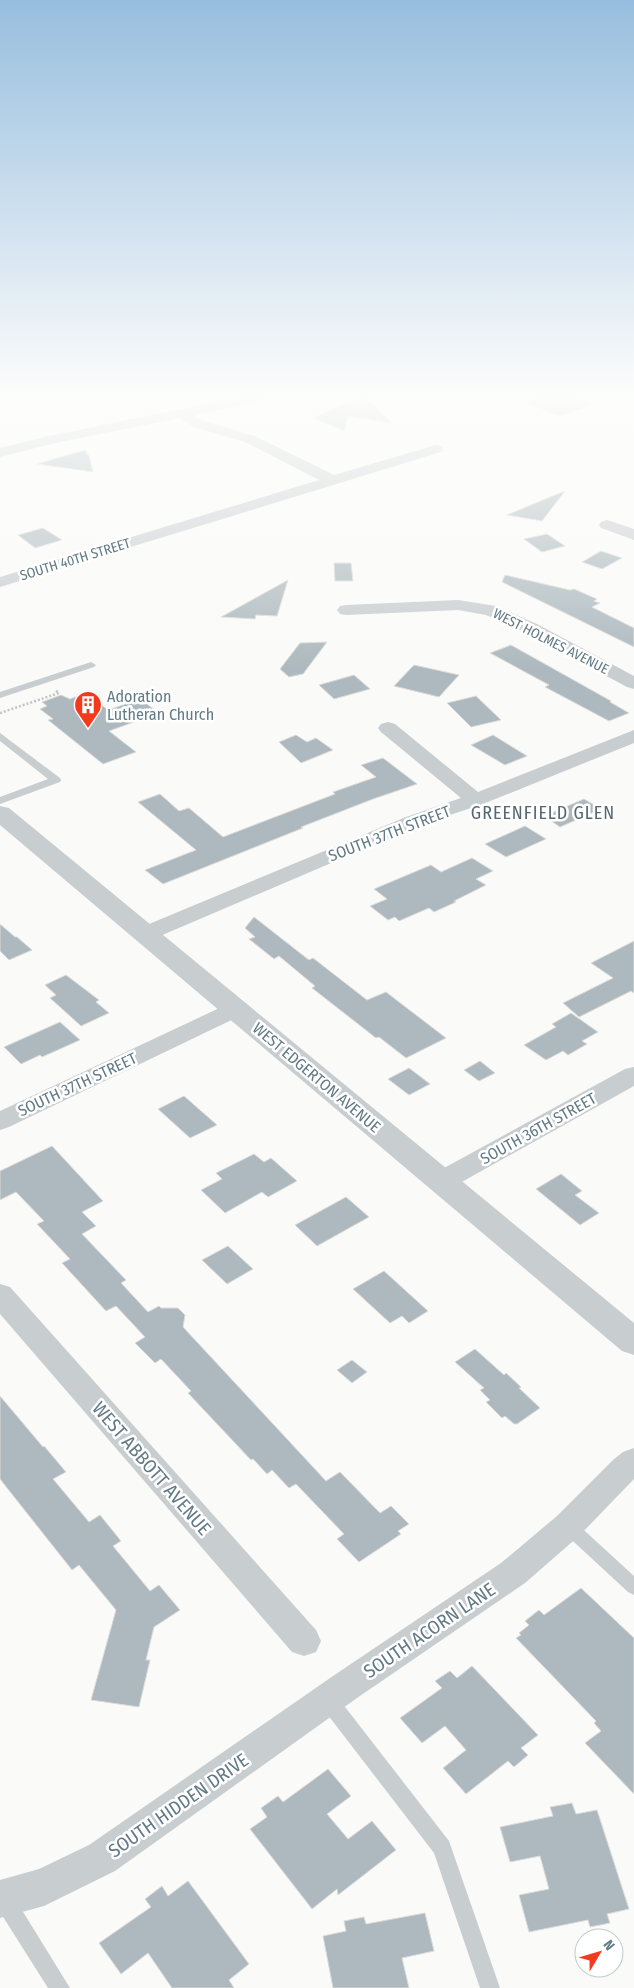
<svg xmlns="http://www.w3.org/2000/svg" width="634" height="1988" viewBox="0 0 634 1988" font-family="'Fira Sans Condensed',sans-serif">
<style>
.building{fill:#adb9be;stroke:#dcdcda}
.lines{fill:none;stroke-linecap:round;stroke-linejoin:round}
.path{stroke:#c1c5c6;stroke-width:2.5;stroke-dasharray:2 2;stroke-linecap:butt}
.service{fill:#c8cdd0;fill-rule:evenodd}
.minor{fill:#c8cdd0;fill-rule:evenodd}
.tertiary{fill:#c8cdd0;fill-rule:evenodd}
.labels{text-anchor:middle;stroke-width:5;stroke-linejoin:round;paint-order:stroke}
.far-street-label{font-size:14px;fill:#627a86;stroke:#fff}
.poi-label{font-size:16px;fill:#627a86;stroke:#fff;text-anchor:start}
.street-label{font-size:16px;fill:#627a86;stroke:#fff}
.neighbourhood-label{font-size:18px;letter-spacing:1px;fill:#556770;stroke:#fff}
.near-street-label{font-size:19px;fill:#627a86;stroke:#fff}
</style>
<rect width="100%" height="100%" fill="#fafaf8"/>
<path class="building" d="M 518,392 L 561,392 L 592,404 L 560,416 L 525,402 L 535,399 Z
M 362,395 L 392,423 L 348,416 L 344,431 L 313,418 Z
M 85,450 L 89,456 L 93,472 L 37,464 Z
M 565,491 L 542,521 L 507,515 L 533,504 Z
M 43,528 L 62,540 L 35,548 L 18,535 Z
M 547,534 L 565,546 L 542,552 L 524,539 Z
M 601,551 L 622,558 L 602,569 L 582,562 Z
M 334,563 L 351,563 L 353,581 L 335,581 Z
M 505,575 L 570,590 L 574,589 L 597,599 L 594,601 L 600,603 L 592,607 L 634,628 L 634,647 L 502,582 Z
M 288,580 L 277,616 L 256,615 L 255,619 L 221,617 Z
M 327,642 L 303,674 L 289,677 L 280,669 L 300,643 Z
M 511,645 L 611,701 L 610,702 L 629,713 L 609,721 L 545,687 L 549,685 L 490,653 Z
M 414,665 L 459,675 L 439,697 L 394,686 Z
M 354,675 L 370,689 L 334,699 L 319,685 Z
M 86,693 L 108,710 L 140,699 L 159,713 L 109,731 L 136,752 L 103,764 L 48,720 L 53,719 L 40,709 L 47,706 L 42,702 L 61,695 L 70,699 Z
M 476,696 L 501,720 L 471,727 L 447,703 Z
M 296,735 L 307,742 L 316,738 L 333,750 L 301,763 L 279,742 Z
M 493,735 L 527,756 L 505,765 L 471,745 Z
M 383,758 L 417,784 L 373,799 L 301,827 L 303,828 L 163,884 L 145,870 L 196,850 L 138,802 L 160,794 L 179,811 L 189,808 L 223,837 L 335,794 L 333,792 L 376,777 L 361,765 Z
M 584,799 L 601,809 L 560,827 L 544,816 Z
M 525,826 L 546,839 L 506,857 L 485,844 Z
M 472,858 L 493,871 L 476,879 L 486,885 L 454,901 L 456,902 L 434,912 L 429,908 L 399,921 L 395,917 L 388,920 L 370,906 L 387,899 L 374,889 L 431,865 L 441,872 Z
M 254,917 L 309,960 L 313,958 L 367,1000 L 386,992 L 446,1038 L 406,1058 L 379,1037 L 376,1038 L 312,988 L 315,986 L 279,956 L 274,959 L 249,939 L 255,937 L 245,928 Z
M 0,924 L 15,937 L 17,937 L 32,950 L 9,960 L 0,951 Z
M 634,941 L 634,993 L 631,991 L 579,1017 L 563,1003 L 613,978 L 591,963 Z
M 66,975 L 99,1000 L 96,1002 L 109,1013 L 81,1026 L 50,998 L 56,995 L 45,985 Z
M 571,1013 L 598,1032 L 582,1041 L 587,1044 L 568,1055 L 563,1051 L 546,1060 L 524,1045 L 556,1027 L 552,1024 Z
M 60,1022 L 80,1040 L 42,1057 L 40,1055 L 21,1064 L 4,1047 Z
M 480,1061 L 495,1073 L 479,1081 L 464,1070 Z
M 409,1068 L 430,1084 L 409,1095 L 388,1079 Z
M 184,1096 L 217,1125 L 190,1138 L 158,1109 Z
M 52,1146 L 103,1201 L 82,1212 L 96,1226 L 82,1234 L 126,1280 L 121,1283 L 148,1312 L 159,1306 L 161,1308 L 178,1308 L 185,1315 L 183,1327 L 326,1481 L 340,1472 L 380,1513 L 391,1506 L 409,1524 L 398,1531 L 401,1534 L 359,1562 L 337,1539 L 344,1534 L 296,1484 L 289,1488 L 272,1470 L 267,1474 L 253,1459 L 251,1460 L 188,1393 L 191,1391 L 161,1359 L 155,1363 L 135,1343 L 145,1337 L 116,1306 L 106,1311 L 62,1263 L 70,1259 L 37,1224 L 44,1221 L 16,1192 L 0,1200 L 0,1171 Z
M 254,1154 L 264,1162 L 271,1158 L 297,1181 L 268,1197 L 262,1192 L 225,1213 L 201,1190 L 222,1179 L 216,1173 Z
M 561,1174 L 582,1191 L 575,1195 L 599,1213 L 580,1225 L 536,1189 Z
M 346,1197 L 369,1217 L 317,1246 L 295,1225 Z
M 228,1246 L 253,1269 L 227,1284 L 202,1260 Z
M 384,1271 L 428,1311 L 409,1323 L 402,1316 L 390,1323 L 353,1289 Z
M 475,1349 L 504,1375 L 506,1373 L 521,1387 L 519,1388 L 540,1408 L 517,1424 L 514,1424 L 505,1416 L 502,1418 L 486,1402 L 490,1400 L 480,1390 L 484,1388 L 455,1362 Z
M 352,1360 L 367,1372 L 352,1383 L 337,1370 Z
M 0,1396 L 43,1447 L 44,1446 L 66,1472 L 53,1479 L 89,1522 L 100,1515 L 121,1541 L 113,1546 L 150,1591 L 159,1585 L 180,1610 L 154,1627 L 146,1660 L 150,1660 L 139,1707 L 91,1700 L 116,1610 L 79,1565 L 72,1570 L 0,1479 Z
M 581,1588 L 634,1638 L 634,1794 L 585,1743 L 601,1731 L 594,1723 L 596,1721 L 516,1638 L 521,1635 L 519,1633 L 529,1625 L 525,1621 L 539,1610 L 544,1615 Z
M 472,1666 L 538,1735 L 521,1748 L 528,1755 L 514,1767 L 508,1761 L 466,1794 L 443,1768 L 466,1750 L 445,1726 L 422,1743 L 400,1718 L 442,1688 L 435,1681 L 450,1671 L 457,1678 Z
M 328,1769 L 351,1796 L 327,1814 L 348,1839 L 372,1821 L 396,1850 L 338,1895 L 337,1889 L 312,1909 L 250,1829 L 267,1817 L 261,1808 L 278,1796 L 283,1802 Z
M 572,1803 L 576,1814 L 597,1810 L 629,1909 L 607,1914 L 610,1923 L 590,1927 L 588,1920 L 529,1932 L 519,1895 L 549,1889 L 540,1856 L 510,1862 L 500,1827 L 553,1816 L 550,1807 Z
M 188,1881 L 249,1964 L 229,1980 L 234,1988 L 172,1988 L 148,1953 L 121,1974 L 99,1943 L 151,1907 L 145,1899 L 162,1886 L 168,1896 Z
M 425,1913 L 434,1951 L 402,1958 L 409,1988 L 333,1988 L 323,1936 L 346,1931 L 344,1921 L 364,1917 L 366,1924 Z"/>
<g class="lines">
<path class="path" d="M 0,713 L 59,693 L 55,690"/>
<path class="service" d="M 91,662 L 96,665 L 94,667 L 0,698 L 0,692 Z
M 0,733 L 60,778 L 61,780 L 60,782 L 0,804 L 0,797 L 48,779 L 0,741 Z
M 568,1519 L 574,1521 L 634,1576 L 634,1595 L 628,1592 L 562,1531 L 559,1526 L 562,1521 Z
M 328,1692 L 335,1694 L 449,1841 L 500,1988 L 480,1988 L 434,1853 L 321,1706 L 319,1700 L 321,1694 Z
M 5,1891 L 12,1894 L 70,1988 L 48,1988 L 0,1912 L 0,1893 Z"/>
<path class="minor" d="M 264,392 L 290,392 L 283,396 L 194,415 L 204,421 L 255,436 L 334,475 L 436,445 L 441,446 L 443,449 L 441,452 L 0,587 L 0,577 L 319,480 L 245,442 L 194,427 L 179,418 L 51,444 L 0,457 L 0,448 L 49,436 Z
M 607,520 L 634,529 L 634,540 L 601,528 L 599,525 L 601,522 Z
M 458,600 L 496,606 L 537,624 L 634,676 L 634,689 L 627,687 L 525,632 L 486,615 L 458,610 L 346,615 L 340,614 L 337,610 L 340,606 L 346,605 Z
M 388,722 L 395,724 L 478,792 L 634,730 L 634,743 L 483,804 L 420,825 L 153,939 L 145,941 L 137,939 L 134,934 L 137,929 L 406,817 L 461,798 L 381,732 L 378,728 L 381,724 Z
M 236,1002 L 244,1004 L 248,1009 L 244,1014 L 9,1127 L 0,1130 L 0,1111 L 228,1004 Z
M 634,1067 L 634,1086 L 451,1188 L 442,1190 L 433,1188 L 429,1181 L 433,1174 L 625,1069 Z
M 0,1284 L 10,1287 L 316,1630 L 321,1641 L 316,1652 L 304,1656 L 292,1652 L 0,1314 Z
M 634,1448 L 634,1479 L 579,1536 L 525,1583 L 357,1698 L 115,1871 L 44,1906 L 0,1918 L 0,1880 L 39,1869 L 89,1845 L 333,1676 L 501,1563 L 557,1516 L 613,1460 L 623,1452 Z"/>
<path class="tertiary" d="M 0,806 L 9,808 L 634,1323 L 634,1355 L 622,1351 L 0,825 Z"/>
</g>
<linearGradient id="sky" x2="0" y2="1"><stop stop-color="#97bede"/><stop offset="0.59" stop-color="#fdfdfc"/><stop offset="1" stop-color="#fdfdfc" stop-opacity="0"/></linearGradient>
<rect width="634" height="670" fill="url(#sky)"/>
<defs>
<symbol id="building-pin" viewBox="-11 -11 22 30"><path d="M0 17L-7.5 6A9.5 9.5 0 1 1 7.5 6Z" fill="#f43a1e" stroke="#fff"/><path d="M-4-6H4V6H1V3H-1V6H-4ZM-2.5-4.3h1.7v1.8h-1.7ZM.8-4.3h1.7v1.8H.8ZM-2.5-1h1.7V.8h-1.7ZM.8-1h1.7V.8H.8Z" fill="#fff"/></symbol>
</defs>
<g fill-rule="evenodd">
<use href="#building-pin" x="72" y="689" width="32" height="43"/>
</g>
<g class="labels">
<g class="far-street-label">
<text transform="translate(75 559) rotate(-17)" y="5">SOUTH 40TH STREET</text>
<text transform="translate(551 641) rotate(27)" y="5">WEST HOLMES AVENUE</text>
</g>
<g class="poi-label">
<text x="107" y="702">Adoration<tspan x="107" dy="18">Lutheran Church</tspan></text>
</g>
<g class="street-label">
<text transform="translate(389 833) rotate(-21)" y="6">SOUTH 37TH STREET</text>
<text transform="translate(317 1077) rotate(40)" y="6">WEST EDGERTON AVENUE</text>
<text transform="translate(77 1084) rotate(-25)" y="6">SOUTH 37TH STREET</text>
<text transform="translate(538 1128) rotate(-29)" y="6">SOUTH 36TH STREET</text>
</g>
<g class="neighbourhood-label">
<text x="543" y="819">GREENFIELD GLEN</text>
</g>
<g class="near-street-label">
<text transform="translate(152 1468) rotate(49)" y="7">WEST ABBOTT AVENUE</text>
<text transform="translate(429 1630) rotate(-34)" y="7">SOUTH ACORN LANE</text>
<text transform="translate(178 1805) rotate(-35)" y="7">SOUTH HIDDEN DRIVE</text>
</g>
</g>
<g transform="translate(599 1953) rotate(52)"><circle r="24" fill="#ffffff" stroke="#c0cacf"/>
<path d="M0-4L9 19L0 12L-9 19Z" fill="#f43a1e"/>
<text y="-8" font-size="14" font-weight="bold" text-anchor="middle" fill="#627a86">N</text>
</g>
</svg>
